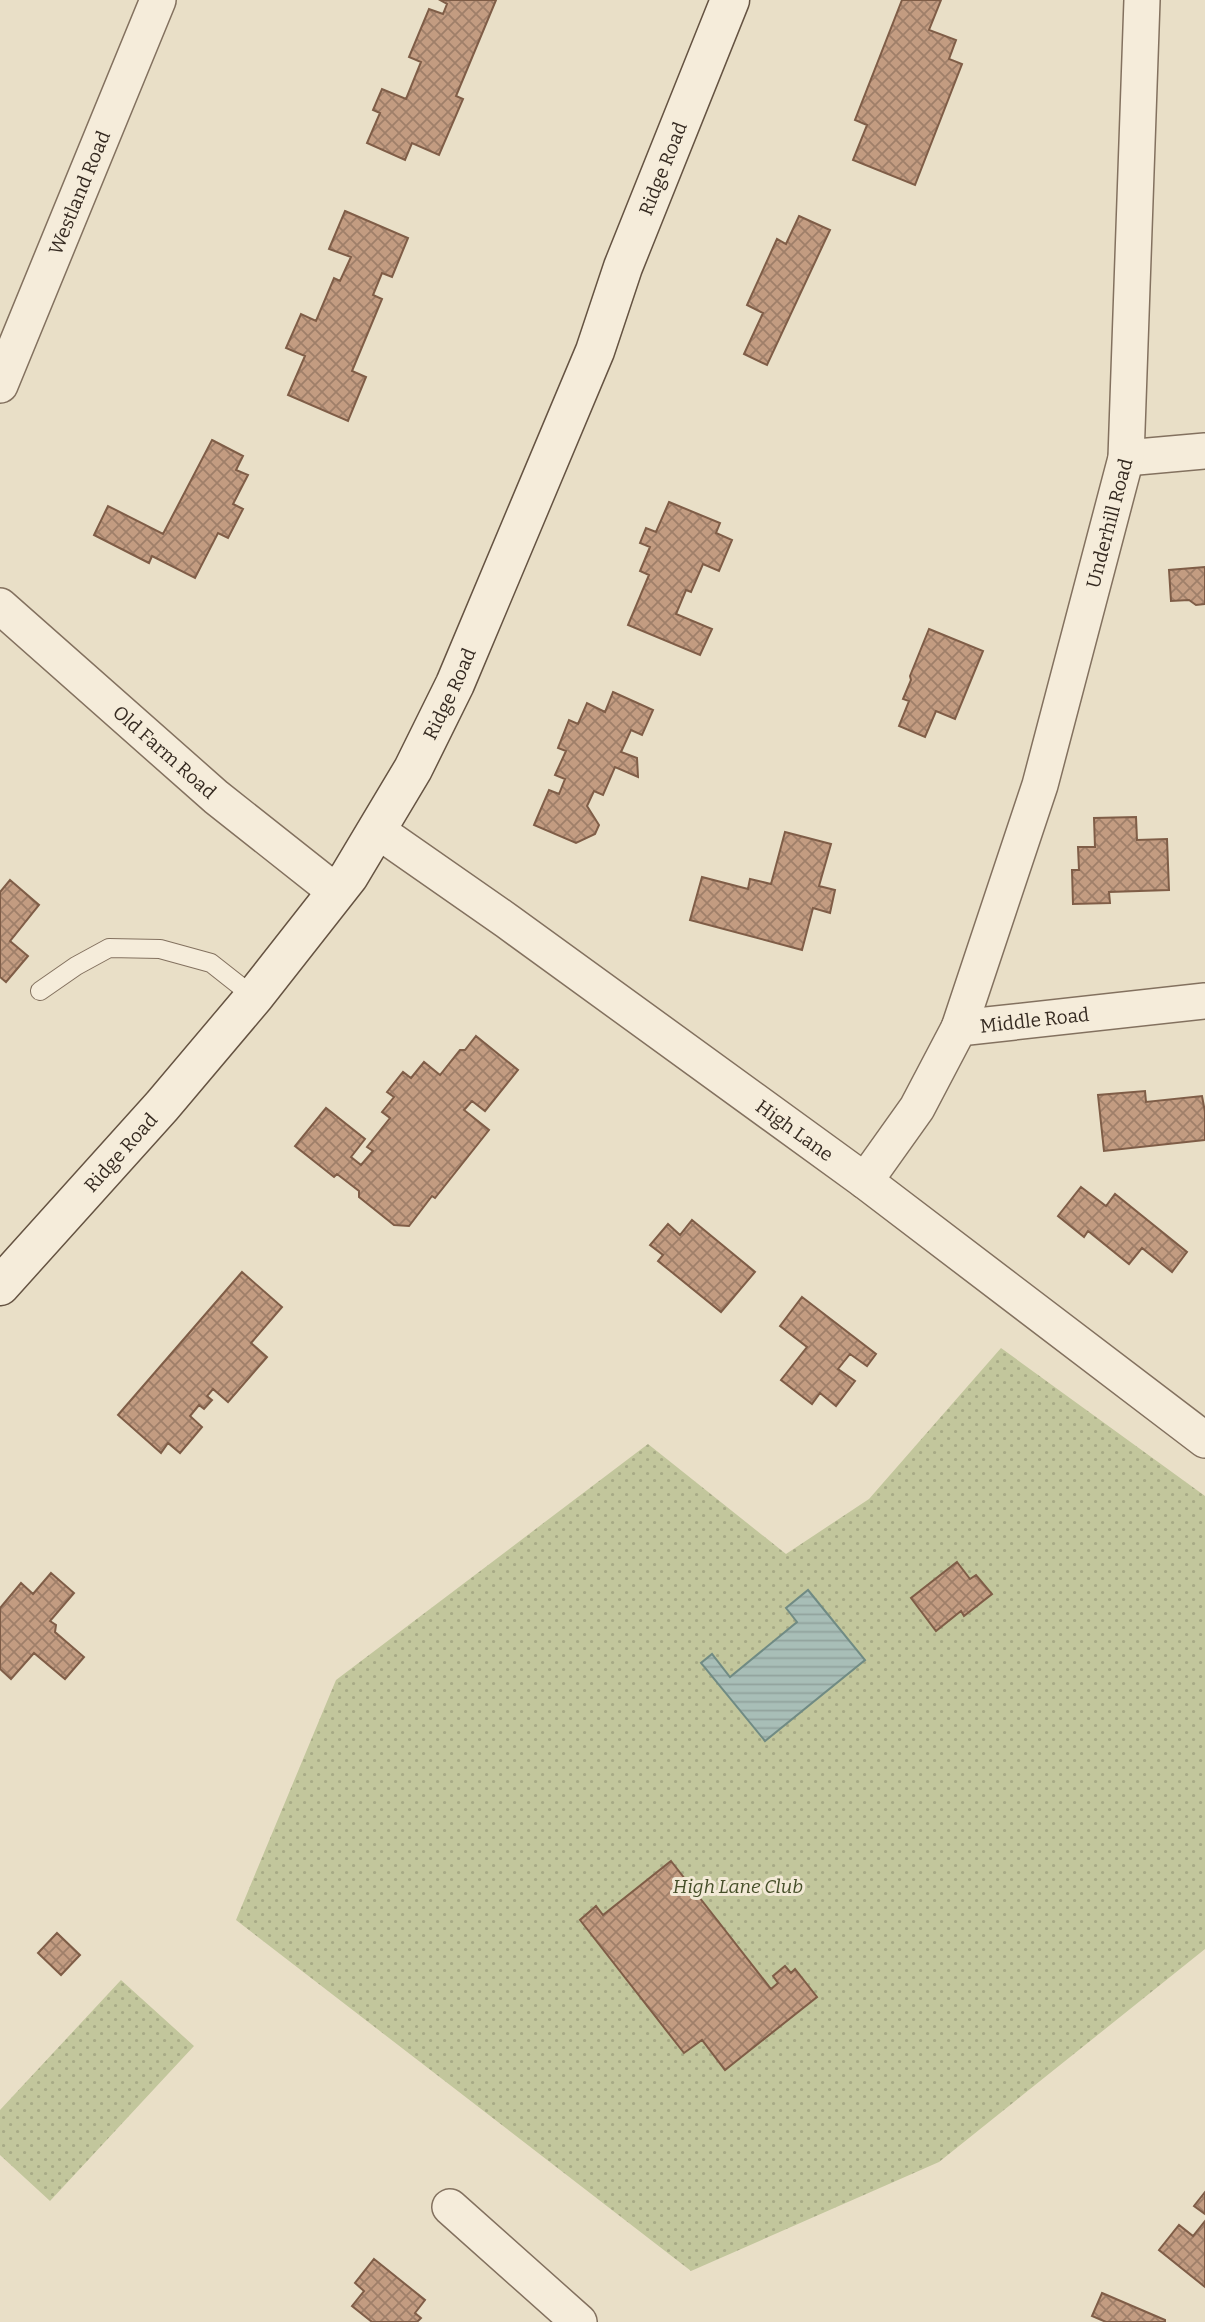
<svg xmlns="http://www.w3.org/2000/svg" width="1205" height="2322" viewBox="0 0 1205 2322" font-family="Bitter,serif">
<style>
.park{fill:url(#park-dots)}
.water{fill:url(#water-rules);stroke:#708b84;stroke-width:2}
.building{fill:url(#building-cross-hatch);stroke:#7f5d47;stroke-width:2}
.lines{fill:none;stroke-linecap:round;stroke-linejoin:round}
.lane-casing{stroke:#83715f;stroke-width:20}
.street-casing{stroke:#83715f;stroke-width:38}
.secondary-casing{stroke:#655342;stroke-width:41}
.lane{stroke:#f5ecda;stroke-width:18}
.street{stroke:#f5ecda;stroke-width:35}
.secondary{stroke:#f5ecda;stroke-width:38}
.labels{text-anchor:middle;stroke-width:6;stroke-linejoin:round;paint-order:stroke}
.street-label{font-size:19px;fill:#352a21;stroke:#f2e9d6}
.park-label{font-size:19px;font-style:italic;fill:#464f29;stroke:#f2e9d6}
</style>
<defs>
<pattern id="park-dots" width="8" height="8" patternUnits="userSpaceOnUse" patternTransform="scale(1.75)"><rect width="8" height="8" fill="#c2c69c"/><path d="M2 2h.1M6 6h.1" fill="none" stroke="#a7aa86" stroke-width="1.8" stroke-linecap="round"/></pattern>
<pattern id="water-rules" width="6" height="5" patternUnits="userSpaceOnUse" patternTransform="scale(1.75)"><rect width="6" height="5" fill="#a8beb7"/><path d="M0 2.5h6" fill="none" stroke="#91a39d"/></pattern>
<pattern id="building-cross-hatch" width="8" height="8" patternUnits="userSpaceOnUse" patternTransform="scale(1.75)"><rect width="8" height="8" fill="#c39c81"/><path d="M0 0l8 8M0 8l8-8" fill="none" stroke="#9f7f69"/></pattern>
</defs>
<rect width="100%" height="100%" fill="#e9dfc7"/>
<path class="park" d="M 1001,1348 L 1205,1496 L 1205,1949 L 939,2162 L 691,2271 L 236,1920 L 336,1680 L 648,1444 L 786,1554 L 869,1499 Z
M 121,1980 L 194,2046 L 50,2201 L 0,2155 L 0,2110 Z"/>
<path class="water" d="M 808,1590 L 865,1660 L 765,1741 L 701,1663 L 712,1654 L 730,1677 L 797,1622 L 786,1608 Z"/>
<path class="building" d="M 496,0 L 456,96 L 463,99 L 439,155 L 412,143 L 405,160 L 367,143 L 380,113 L 373,110 L 382,89 L 406,99 L 421,62 L 409,57 L 429,9 L 443,14 L 447,4 L 440,0 Z
M 902,0 L 941,0 L 929,30 L 956,40 L 949,59 L 962,64 L 915,185 L 853,160 L 867,125 L 855,120 Z
M 345,211 L 408,238 L 392,277 L 382,273 L 373,295 L 382,299 L 352,371 L 366,377 L 348,421 L 288,395 L 305,356 L 286,348 L 301,314 L 316,321 L 334,278 L 340,281 L 351,257 L 329,249 Z
M 799,216 L 830,230 L 767,365 L 744,354 L 763,313 L 747,305 L 777,239 L 786,244 Z
M 212,440 L 243,456 L 236,470 L 248,475 L 233,504 L 243,509 L 228,538 L 218,533 L 195,578 L 152,556 L 149,563 L 94,535 L 108,506 L 163,534 Z
M 669,502 L 720,523 L 716,533 L 732,540 L 719,571 L 703,564 L 691,592 L 686,590 L 676,614 L 712,629 L 700,655 L 628,625 L 649,575 L 640,571 L 650,547 L 640,543 L 646,528 L 656,532 Z
M 1205,567 L 1205,604 L 1196,605 L 1189,600 L 1171,601 L 1169,570 Z
M 929,629 L 983,651 L 955,719 L 936,711 L 925,737 L 899,726 L 909,701 L 903,699 L 911,680 L 910,676 Z
M 613,692 L 653,710 L 642,735 L 631,730 L 621,752 L 637,758 L 638,777 L 615,767 L 603,795 L 594,791 L 587,806 L 599,825 L 595,834 L 576,843 L 534,825 L 549,790 L 559,794 L 565,779 L 555,775 L 566,751 L 558,748 L 569,720 L 578,724 L 587,703 L 605,712 Z
M 1136,817 L 1137,840 L 1167,839 L 1169,890 L 1109,892 L 1110,903 L 1073,904 L 1072,870 L 1079,870 L 1078,847 L 1095,847 L 1094,818 Z
M 785,832 L 831,844 L 819,886 L 835,890 L 830,913 L 813,908 L 802,950 L 690,920 L 702,877 L 748,889 L 750,879 L 771,884 Z
M 10,880 L 39,905 L 10,941 L 28,956 L 6,982 L 0,977 L 0,892 Z
M 476,1036 L 518,1070 L 485,1111 L 472,1101 L 464,1110 L 489,1130 L 435,1198 L 432,1196 L 409,1226 L 394,1225 L 359,1197 L 359,1191 L 337,1174 L 334,1177 L 295,1146 L 326,1108 L 365,1139 L 351,1157 L 361,1165 L 373,1151 L 367,1147 L 390,1118 L 382,1112 L 394,1097 L 387,1092 L 403,1072 L 411,1078 L 424,1062 L 440,1075 L 460,1050 L 465,1050 Z
M 1145,1091 L 1146,1102 L 1202,1096 L 1205,1112 L 1205,1140 L 1104,1151 L 1098,1095 Z
M 1081,1187 L 1106,1206 L 1115,1194 L 1187,1252 L 1172,1272 L 1142,1248 L 1129,1264 L 1088,1231 L 1084,1237 L 1058,1216 Z
M 692,1220 L 755,1272 L 721,1312 L 658,1261 L 663,1255 L 650,1245 L 668,1224 L 680,1235 Z
M 242,1272 L 282,1307 L 251,1343 L 267,1357 L 228,1402 L 213,1389 L 207,1396 L 212,1400 L 204,1409 L 199,1405 L 190,1416 L 202,1427 L 180,1453 L 168,1443 L 161,1453 L 118,1415 Z
M 802,1297 L 876,1354 L 867,1366 L 850,1354 L 838,1369 L 855,1381 L 836,1406 L 820,1393 L 812,1404 L 781,1380 L 807,1347 L 780,1326 Z
M 957,1562 L 970,1579 L 976,1575 L 992,1594 L 964,1616 L 961,1611 L 936,1631 L 911,1598 Z
M 51,1573 L 74,1593 L 50,1621 L 56,1625 L 55,1632 L 84,1657 L 65,1679 L 34,1653 L 11,1679 L 0,1669 L 0,1608 L 21,1583 L 33,1594 Z
M 671,1861 L 771,1989 L 778,1983 L 773,1976 L 785,1966 L 791,1973 L 795,1969 L 817,1997 L 725,2070 L 702,2040 L 684,2053 L 580,1920 L 596,1906 L 603,1915 Z
M 57,1933 L 80,1955 L 61,1975 L 38,1953 Z
M 1205,2192 L 1205,2214 L 1194,2206 Z
M 1205,2221 L 1205,2287 L 1159,2250 L 1179,2225 L 1193,2236 Z
M 374,2259 L 425,2300 L 415,2313 L 421,2318 L 417,2322 L 372,2322 L 352,2306 L 364,2291 L 355,2283 Z
M 1102,2293 L 1165,2320 L 1165,2322 L 1106,2322 L 1092,2316 Z"/>
<g class="lines">
<defs>
<path id="lane" d="M 40,991 L 76,966 L 109,948 L 160,949 L 211,963 L 254,997"/>
<g id="street">
<path id="s1" d="M 0,385 L 158,0"/>
<path d="M 1126,458 L 1205,451"/>
<path id="s2" d="M 0,606 L 216,797 L 336,892"/>
<path id="s3" d="M 378,831 L 507,921 L 865,1181 L 1205,1440"/>
<path id="s4" d="M 959,1028 L 1040,785 L 1126,458 L 1142,0"/>
<path id="s5" d="M 865,1181 L 917,1108 L 959,1028 L 1205,1001"/>
<path d="M 450,2207 L 579,2322"/>
</g>
<g id="secondary">
<path id="s6" d="M 0,1286 L 162,1106 L 254,997 L 349,876 L 413,769 L 455,684 L 595,351 L 623,267 L 730,0"/>
</g>
</defs>
<use href="#lane" class="lane-casing"/>
<use href="#street" class="street-casing"/>
<use href="#secondary" class="secondary-casing"/>
<use href="#lane" class="lane"/>
<use href="#street" class="street"/>
<use href="#secondary" class="secondary"/>
</g>
<g class="labels">
<g class="street-label">
<text dy="7" stroke="none"><textPath href="#s6" startOffset="1314">Ridge Road</textPath></text>
<text dy="7" stroke="none"><textPath href="#s1" startOffset="208">Westland Road</textPath></text>
<text dy="7" stroke="none"><textPath href="#s4" startOffset="527">Underhill Road</textPath></text>
<text dy="7" stroke="none"><textPath href="#s6" startOffset="747">Ridge Road</textPath></text>
<text dy="7" stroke="none"><textPath href="#s2" startOffset="220">Old Farm Road</textPath></text>
<text dy="7" stroke="none"><textPath href="#s5" startOffset="256">Middle Road</textPath></text>
<text dy="7" stroke="none"><textPath href="#s3" startOffset="513">High Lane</textPath></text>
<text dy="7" stroke="none"><textPath href="#s6" startOffset="180">Ridge Road</textPath></text>
</g>
<g class="park-label">
<text x="738" y="1893">High Lane Club</text>
</g>
</g>
</svg>
